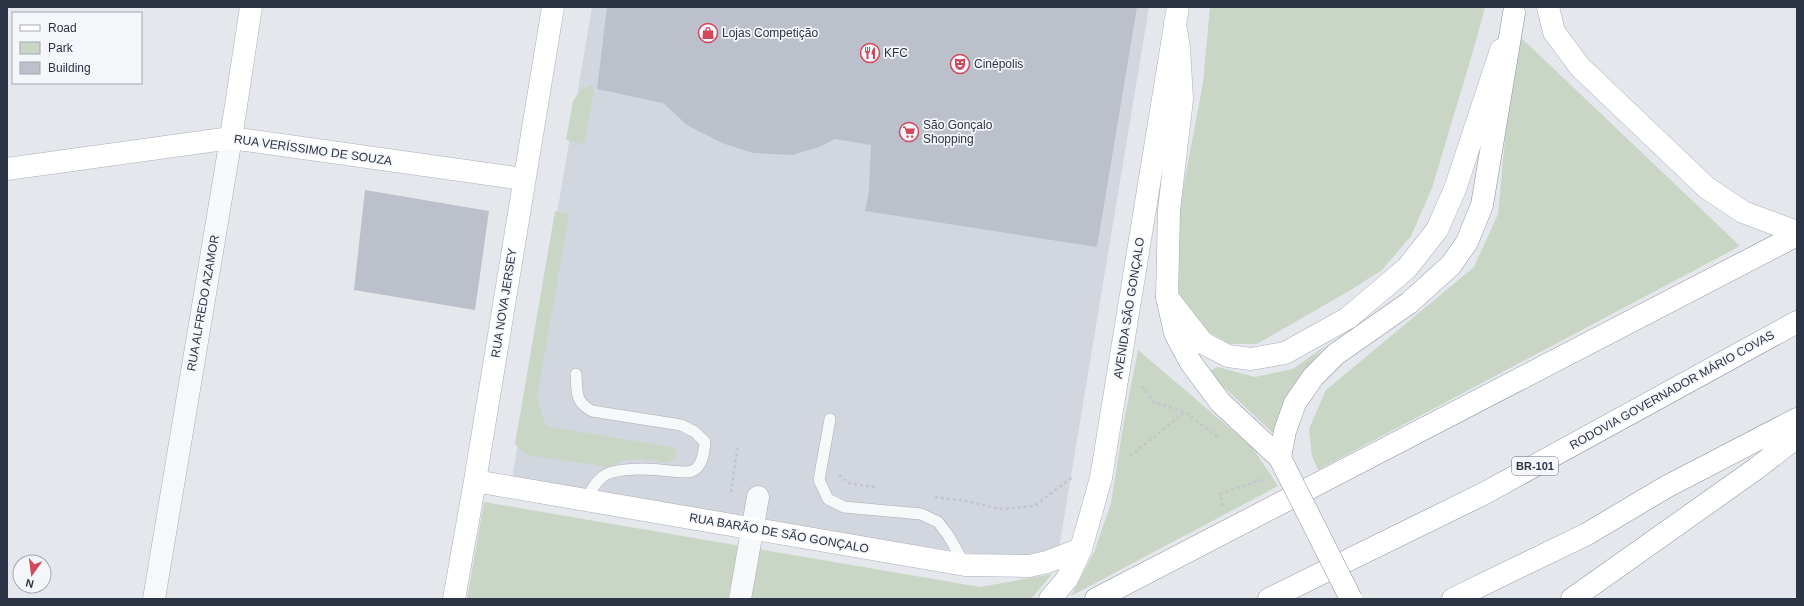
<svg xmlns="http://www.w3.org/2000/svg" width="1804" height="606" viewBox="0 0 1804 606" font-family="Arial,sans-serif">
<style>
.built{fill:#d2d6de}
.green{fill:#c9d6c5}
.building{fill:#bbc0ca}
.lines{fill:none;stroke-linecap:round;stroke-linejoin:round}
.lane-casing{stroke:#a9aeb7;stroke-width:12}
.street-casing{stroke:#a9aeb7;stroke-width:23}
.secondary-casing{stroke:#a9aeb7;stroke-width:23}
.highway-casing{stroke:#8b94a3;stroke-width:23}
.path{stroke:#c2c5cb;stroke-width:2.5;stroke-dasharray:3 3;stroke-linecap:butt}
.lane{stroke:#f7f8fa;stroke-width:11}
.street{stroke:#f7f8fa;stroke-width:22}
.secondary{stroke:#fff;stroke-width:22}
.highway{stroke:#fff;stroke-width:22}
.highway-bridge-casing{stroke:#8b94a3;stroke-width:23;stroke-linecap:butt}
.highway-bridge{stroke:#fff;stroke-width:22}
.labels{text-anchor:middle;stroke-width:3.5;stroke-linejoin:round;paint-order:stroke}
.shield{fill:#f4f6f9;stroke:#676e7b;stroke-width:1}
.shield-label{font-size:11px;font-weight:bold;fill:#2b3445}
.poi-label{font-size:12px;fill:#2b3445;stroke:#f4f6f9;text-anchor:start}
.street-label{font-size:12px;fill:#2b3445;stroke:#f4f6f9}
</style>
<rect width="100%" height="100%" fill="#e4e7ec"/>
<path class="built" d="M 592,7 L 1149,7 L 1056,566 L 511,485 Z"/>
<path class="green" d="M 1210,7 L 1485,7 L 1476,41 L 1432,188 L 1411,236 L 1382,270 L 1349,291 L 1257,344 L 1230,344 L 1200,327 L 1179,301 L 1176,241 L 1183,189 L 1203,83 Z
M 1515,32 L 1740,246 L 1318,470 L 1312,456 L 1309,429 L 1326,390 L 1474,267 L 1498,214 Z
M 591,85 L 594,91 L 584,144 L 566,140 L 573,101 L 581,90 Z
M 555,211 L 569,214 L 537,398 L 546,426 L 671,447 L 676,450 L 676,456 L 668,463 L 641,459 L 624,460 L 609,467 L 527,455 L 515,444 Z
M 1325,346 L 1307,368 L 1276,436 L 1212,376 L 1211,370 L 1218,367 L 1255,377 L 1293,369 Z
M 1138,350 L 1252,447 L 1278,486 L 1071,596 L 1095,550 L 1111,503 L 1124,421 Z
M 484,502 L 980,587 L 1052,574 L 1031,599 L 467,599 Z"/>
<path class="building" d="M 607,7 L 1137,7 L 1097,247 L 865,211 L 869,191 L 871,145 L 835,139 L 819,147 L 792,155 L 753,153 L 722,143 L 687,125 L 663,103 L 597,89 Z
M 365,190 L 489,211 L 475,310 L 354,290 Z"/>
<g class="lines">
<defs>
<path id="lane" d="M 576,374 C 577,392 575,402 592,411 L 681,425 L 695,432 L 705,442 C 704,451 703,465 694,470 C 688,474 677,471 670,471 C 654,469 613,466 601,478 C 594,484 590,492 586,501
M 830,419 L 819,480 L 828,499 L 844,507 L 921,514 L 938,522 L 948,535 L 965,565"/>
<path id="street" d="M 154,599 L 231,138
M 740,599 L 758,497"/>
<path id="secondary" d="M 1548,7 L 1554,32 L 1580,67 L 1707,188 L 1743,212 L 1797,232
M 1175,23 L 1179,48 L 1182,99 L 1169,210 L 1167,297 L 1203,343 L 1228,356 L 1251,359 L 1285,353 L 1348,318 L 1407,268 L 1437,230 L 1455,189 L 1501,50
M 231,138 L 251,7
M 7,169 L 231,138 L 523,179
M 475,481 L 965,565 L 1029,566 L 1047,562 L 1081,549
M 454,599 L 475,481 L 553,7
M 1050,599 L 1067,579 L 1081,549 L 1101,478 L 1178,7"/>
<path id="highway" d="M 1167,297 L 1175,333 L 1191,363 L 1220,402 L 1280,458 L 1285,468
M 1280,458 L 1285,431 L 1295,403 L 1313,377 L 1336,354 L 1409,303 L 1451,265 L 1467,242 L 1482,205 L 1514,13
M 1096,599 L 1797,235
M 1269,599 L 1483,494 L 1797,322
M 1453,599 L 1587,534 L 1666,487 L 1797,419
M 1572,599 L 1757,468 L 1797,437"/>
</defs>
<use href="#lane" class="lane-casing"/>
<use href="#street" class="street-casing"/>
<use href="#secondary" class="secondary-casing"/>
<use href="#highway" class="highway-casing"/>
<path class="path" d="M 1142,386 L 1154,402 L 1185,412
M 1130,456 L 1185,412 L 1219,438
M 839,475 L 849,483 L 877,488
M 731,492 L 738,446
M 935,497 L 966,501 L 1000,509 L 1034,506 L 1074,476
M 1223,506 L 1220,494 L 1264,479"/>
<use href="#lane" class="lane"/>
<use href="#street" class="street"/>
<use href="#secondary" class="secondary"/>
<use href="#highway" class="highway"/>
<defs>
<path id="highway-bridge" d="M 1285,468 L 1351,599"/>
</defs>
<use href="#highway-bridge" class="highway-bridge-casing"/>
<use href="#highway-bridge" class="highway-bridge"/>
</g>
<defs>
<symbol id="shop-ring" viewBox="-11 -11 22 22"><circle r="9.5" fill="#f4f6f9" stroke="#d1495b" stroke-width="1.5"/><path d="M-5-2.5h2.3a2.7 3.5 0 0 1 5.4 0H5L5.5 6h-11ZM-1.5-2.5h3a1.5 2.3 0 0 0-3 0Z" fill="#d1495b"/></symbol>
<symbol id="restaurant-ring" viewBox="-11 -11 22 22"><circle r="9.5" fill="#f4f6f9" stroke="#d1495b" stroke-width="1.5"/><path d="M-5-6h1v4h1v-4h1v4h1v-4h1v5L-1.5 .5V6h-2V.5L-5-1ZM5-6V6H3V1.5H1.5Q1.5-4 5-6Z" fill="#d1495b"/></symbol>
<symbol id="theatre-ring" viewBox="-11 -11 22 22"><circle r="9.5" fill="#f4f6f9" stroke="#d1495b" stroke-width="1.5"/><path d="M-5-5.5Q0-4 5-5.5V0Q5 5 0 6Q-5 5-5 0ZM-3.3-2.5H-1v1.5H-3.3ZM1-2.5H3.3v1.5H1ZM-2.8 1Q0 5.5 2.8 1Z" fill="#d1495b"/></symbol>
<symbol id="supermarket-ring" viewBox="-11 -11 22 22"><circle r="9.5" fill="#f4f6f9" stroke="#d1495b" stroke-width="1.5"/><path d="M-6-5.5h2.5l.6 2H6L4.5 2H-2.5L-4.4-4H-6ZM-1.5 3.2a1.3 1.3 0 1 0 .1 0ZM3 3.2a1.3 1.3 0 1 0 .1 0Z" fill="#d1495b"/></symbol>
</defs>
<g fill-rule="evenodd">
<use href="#shop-ring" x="697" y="22" width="22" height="22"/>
<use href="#restaurant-ring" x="859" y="42" width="22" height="22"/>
<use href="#theatre-ring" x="949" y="53" width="22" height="22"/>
<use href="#supermarket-ring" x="898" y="121" width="22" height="22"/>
</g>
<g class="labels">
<rect class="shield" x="1512" y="457" width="46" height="18" rx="3"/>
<g class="shield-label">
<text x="1535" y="470">BR-101</text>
</g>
<g class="poi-label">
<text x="722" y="37">Lojas Competição</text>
<text x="884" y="57">KFC</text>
<text x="974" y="68">Cinépolis</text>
<text x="923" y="129">São Gonçalo<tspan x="923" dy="14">Shopping</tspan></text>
</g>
<g class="street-label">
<text transform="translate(313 150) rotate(8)" y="4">RUA VERÍSSIMO DE SOUZA</text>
<text transform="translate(203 303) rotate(-80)" y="4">RUA ALFREDO AZAMOR</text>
<text transform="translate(504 303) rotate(-81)" y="4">RUA NOVA JERSEY</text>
<text transform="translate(1129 308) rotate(-81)" y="4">AVENIDA SÃO GONÇALO</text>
<text transform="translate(1672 390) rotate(-29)" y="4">RODOVIA GOVERNADOR MÁRIO COVAS</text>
<text transform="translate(779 533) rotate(10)" y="4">RUA BARÃO DE SÃO GONÇALO</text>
</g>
</g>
<rect width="1804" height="606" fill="none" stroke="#2b3445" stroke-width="16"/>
<rect x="12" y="12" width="130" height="72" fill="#f4f6f9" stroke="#a4a8b1"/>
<rect x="20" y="25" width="20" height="6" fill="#ffffff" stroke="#a4a8b1"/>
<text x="48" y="32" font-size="12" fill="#2b3445">Road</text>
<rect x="20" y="42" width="20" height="12" fill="#c9d6c5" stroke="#a4a8b1"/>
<text x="48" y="52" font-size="12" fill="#2b3445">Park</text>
<rect x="20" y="62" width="20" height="12" fill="#bbc0ca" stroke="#a4a8b1"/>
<text x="48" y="72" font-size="12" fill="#2b3445">Building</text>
<g transform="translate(32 574) rotate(194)"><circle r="19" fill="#f4f6f9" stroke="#a4a8b1"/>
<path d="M0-3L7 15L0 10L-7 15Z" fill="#d1495b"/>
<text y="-6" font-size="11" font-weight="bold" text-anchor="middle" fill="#2b3445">N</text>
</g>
</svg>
